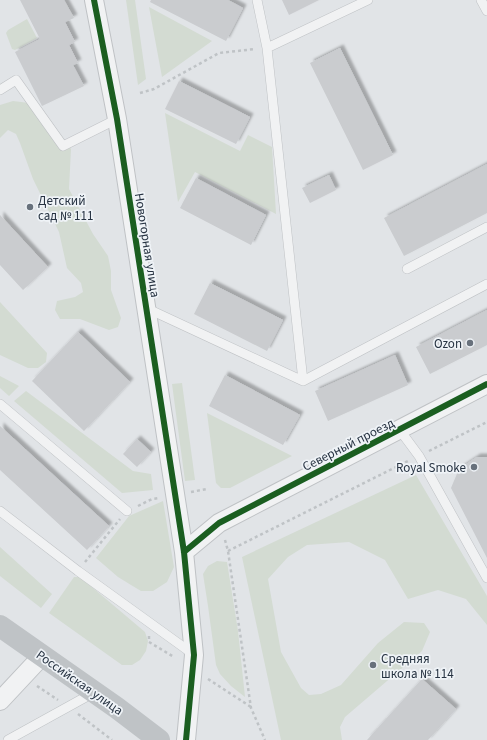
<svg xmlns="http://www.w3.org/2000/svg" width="487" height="740" viewBox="0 0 487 740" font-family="'Source Sans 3',sans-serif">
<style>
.green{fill:#d3dbd2}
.building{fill:#cacccf;filter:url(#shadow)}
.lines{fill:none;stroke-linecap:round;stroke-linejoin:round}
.service-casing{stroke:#bfc2c5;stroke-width:10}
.minor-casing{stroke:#bfc2c5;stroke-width:20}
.path{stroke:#bfc3c6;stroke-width:2.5;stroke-dasharray:3 3;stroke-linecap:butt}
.service{stroke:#f1f2f3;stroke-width:9}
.minor{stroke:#f1f2f3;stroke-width:18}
.secondary{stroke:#bfc3c6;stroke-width:22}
.cycleway-casing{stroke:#eff3f7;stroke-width:8}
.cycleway{stroke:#1b5e20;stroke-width:6}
.poi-dot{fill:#68717c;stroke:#eff3f7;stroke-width:1.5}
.labels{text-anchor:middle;stroke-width:3.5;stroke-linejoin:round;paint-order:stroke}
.poi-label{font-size:13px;fill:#273342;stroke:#eff3f7;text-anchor:start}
.street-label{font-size:13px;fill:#273342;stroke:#eff3f7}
</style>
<defs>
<filter id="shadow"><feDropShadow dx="3.5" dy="-3.5" stdDeviation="1" flood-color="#0004"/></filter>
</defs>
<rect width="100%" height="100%" fill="#e1e4e7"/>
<path class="green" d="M 126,0 L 135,0 L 146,79 L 138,85 Z
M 149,7 L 212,41 L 162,77 Z
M 27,19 L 37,38 L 15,50 L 12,49 L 6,33 L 8,30 Z
M 13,101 L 29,103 L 46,115 L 71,149 L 69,189 L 93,234 L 108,256 L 111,271 L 111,290 L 121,318 L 118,327 L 109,330 L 80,319 L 60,319 L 55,310 L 57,301 L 75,297 L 83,292 L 81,283 L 67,268 L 59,232 L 33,179 L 20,143 L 16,134 L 8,130 L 0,138 L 0,105 Z
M 165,113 L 240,151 L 248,135 L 272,147 L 276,214 L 195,172 L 178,202 Z
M 0,302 L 47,353 L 46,362 L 38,368 L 28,368 L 0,355 Z
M 0,376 L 19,386 L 9,396 L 0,388 Z
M 182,383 L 195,480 L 185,481 L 172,384 Z
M 26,391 L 133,471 L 151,474 L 153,490 L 122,493 L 14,401 Z
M 207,413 L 292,456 L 230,488 L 221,488 L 216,483 Z
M 416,475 L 487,596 L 487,625 L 466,599 L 438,590 L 408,599 L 385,560 L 349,542 L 307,545 L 288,557 L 268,579 L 281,652 L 301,688 L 309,695 L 321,694 L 341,685 L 378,643 L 404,622 L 424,623 L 430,632 L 422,651 L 345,717 L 340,727 L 342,740 L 281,740 L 242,557 Z
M 163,501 L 174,567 L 167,582 L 153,591 L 141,591 L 131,585 L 118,577 L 96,558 L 129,516 Z
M 0,547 L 52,594 L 41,608 L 0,576 Z
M 217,561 L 227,562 L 238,631 L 245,697 L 231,686 L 220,674 L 216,665 L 208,606 L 203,574 L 208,566 Z
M 74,577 L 80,577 L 145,632 L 148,641 L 146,651 L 140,660 L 132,665 L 122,665 L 49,613 Z"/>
<path class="building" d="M 20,0 L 64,0 L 74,18 L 65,22 L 75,42 L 69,45 L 78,63 L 73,65 L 84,86 L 42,106 L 15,52 L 40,39 Z
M 151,0 L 228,0 L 243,8 L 226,41 L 150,2 Z
M 282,0 L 319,0 L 289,15 Z
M 340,48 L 393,155 L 363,170 L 310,63 Z
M 179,81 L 250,117 L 236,144 L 165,109 Z
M 487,164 L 487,213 L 404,256 L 384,218 Z
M 329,175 L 336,190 L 310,203 L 302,188 Z
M 196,178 L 266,215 L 251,245 L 180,208 Z
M 0,215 L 48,267 L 23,290 L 0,265 Z
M 210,283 L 283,320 L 267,351 L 194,314 Z
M 487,310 L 487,345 L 430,374 L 416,347 Z
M 78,332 L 130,382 L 84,431 L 32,381 Z
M 395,355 L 408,385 L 328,421 L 315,391 Z
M 225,375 L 300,415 L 283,445 L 209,406 Z
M 0,426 L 109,526 L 87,550 L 0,470 Z
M 137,439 L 151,452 L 137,467 L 123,454 Z
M 477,457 L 487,457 L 487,558 L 451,488 L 459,469 Z
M 422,679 L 456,709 L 428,740 L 367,740 Z"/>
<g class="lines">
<defs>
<path id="service" d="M 257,0 L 267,48 L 303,381
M 481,0 L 487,11
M 267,48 L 368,0
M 0,90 L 16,80 L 63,146 L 117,119
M 407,269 L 487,227
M 146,308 L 303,381
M 303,381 L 487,284
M 0,404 L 127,511
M 399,429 L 419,456 L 487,578
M 0,511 L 78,571 L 193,654
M 8,740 L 93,693"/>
<path id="minor" d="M 94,0 L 117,119 L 184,552 L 194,655 L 186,740
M 184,552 L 219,523 L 487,384
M 0,701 L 42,656"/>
</defs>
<use href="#service" class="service-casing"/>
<use href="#minor" class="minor-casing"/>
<path class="path" d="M 140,93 L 154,89 L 219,53 L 255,49
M 429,451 L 487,422
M 191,492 L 207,489
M 138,506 L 152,499 L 159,498
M 225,540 L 228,551 L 251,708 L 265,740
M 228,551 L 408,461
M 85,562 L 120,519
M 149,636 L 149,642 L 174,657
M 208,679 L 251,707
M 37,686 L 58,700
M 78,714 L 112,740"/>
<use href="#service" class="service"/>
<use href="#minor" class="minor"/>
<path class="secondary" d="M 0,626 L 117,708 L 159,740"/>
<defs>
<path id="cycleway" d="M 94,0 L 117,119 L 184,552 L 194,655 L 186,740
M 184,552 L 219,523 L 487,384"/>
</defs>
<use href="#cycleway" class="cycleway-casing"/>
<use href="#cycleway" class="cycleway"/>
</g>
<g class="poi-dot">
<circle cx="30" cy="207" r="4"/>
<circle cx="470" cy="343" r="4"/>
<circle cx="474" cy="467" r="4"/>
<circle cx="373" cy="665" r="4"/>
</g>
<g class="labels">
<g class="poi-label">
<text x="38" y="205">Детский<tspan x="38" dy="15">сад № 111</tspan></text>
<text x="462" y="348" text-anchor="end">Ozon</text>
<text x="466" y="472" text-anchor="end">Royal Smoke</text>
<text x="381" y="663">Средняя<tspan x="381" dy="15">школа № 114</tspan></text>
</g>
<g class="street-label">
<text transform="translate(148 245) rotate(81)" y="5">Новогорная улица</text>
<text transform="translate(348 444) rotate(-27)" y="5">Северный проезд</text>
<text transform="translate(80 682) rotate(35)" y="5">Российская улица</text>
</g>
</g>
</svg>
